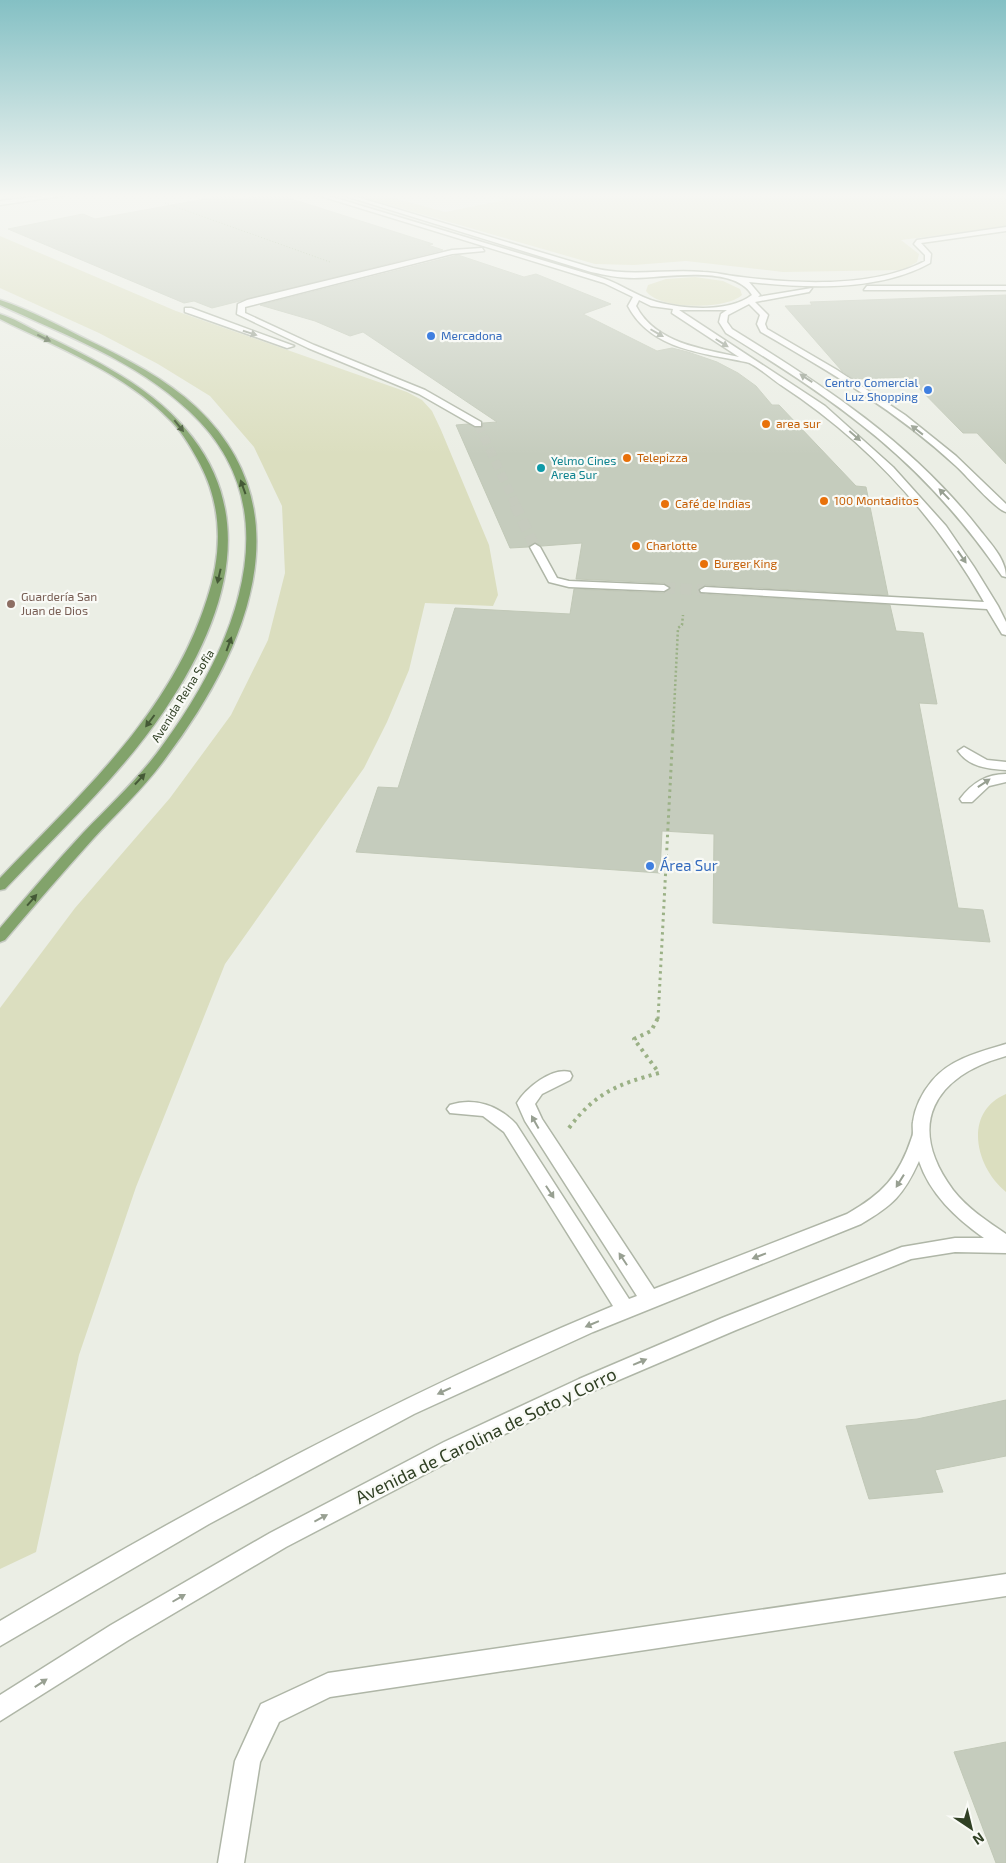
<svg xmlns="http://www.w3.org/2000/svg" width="1006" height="1863" viewBox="0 0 1006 1863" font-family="'Exo 2',sans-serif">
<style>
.green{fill:#dbdebf}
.building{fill:#c5ccbd;stroke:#c1c8b7}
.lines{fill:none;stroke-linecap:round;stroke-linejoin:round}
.minor-tunnel-far1{stroke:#c6cbbe;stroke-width:9;stroke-dasharray:9 4.5;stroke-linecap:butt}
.minor-tunnel{stroke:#c6cbbe;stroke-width:11;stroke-dasharray:11 5.5;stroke-linecap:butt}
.minor-casing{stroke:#afb6a7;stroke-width:3}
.major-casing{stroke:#c5cac2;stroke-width:3}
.path-far3{stroke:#9bb186;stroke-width:1;stroke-dasharray:1 2;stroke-linecap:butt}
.path-far2{stroke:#9bb186;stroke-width:2.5;stroke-dasharray:2 2.5;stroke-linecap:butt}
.path-far1{stroke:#9bb186;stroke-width:3;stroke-dasharray:2.5 4;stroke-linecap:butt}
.path{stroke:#9bb186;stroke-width:4;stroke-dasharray:3 4.5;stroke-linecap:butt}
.minor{fill:#fff;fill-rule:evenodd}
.major{fill:#82a36b;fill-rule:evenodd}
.oneway{fill:#98a092}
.oneway2{fill:#445936}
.shop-dot{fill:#3f7fe0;stroke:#f9faf6;stroke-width:2}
.food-dot{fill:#e8710a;stroke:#f9faf6;stroke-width:2}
.culture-dot{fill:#0f9aa8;stroke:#f9faf6;stroke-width:2}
.education-dot{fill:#8d6e63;stroke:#f9faf6;stroke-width:2}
.labels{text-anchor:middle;stroke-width:4.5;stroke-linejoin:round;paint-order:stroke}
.far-shop-label{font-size:12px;fill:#366cbe;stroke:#f9faf6;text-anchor:start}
.far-food-label{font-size:12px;fill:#c56008;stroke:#f9faf6;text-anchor:start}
.far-culture-label{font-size:12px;fill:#0d838f;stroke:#f9faf6;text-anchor:start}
.far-education-label{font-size:12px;fill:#785e54;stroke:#f9faf6;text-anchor:start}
.far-street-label{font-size:12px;fill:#304024;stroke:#f9faf6}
.shop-label{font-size:15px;fill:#366cbe;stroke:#f9faf6;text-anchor:start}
.near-street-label{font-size:18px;fill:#304024;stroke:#f9faf6}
</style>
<rect width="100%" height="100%" fill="#ebeee5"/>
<path class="green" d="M 352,194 L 379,194 L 445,212 L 505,200 L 485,194 L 1006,194 L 1006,227 L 901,240 L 919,254 L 917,262 L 903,270 L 783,272 L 686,261 L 634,265 L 595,264 Z
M 0,236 L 176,311 L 407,392 L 422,400 L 432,411 L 441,430 L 489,545 L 498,595 L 493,606 L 425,603 L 409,670 L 387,722 L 364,768 L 225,964 L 136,1187 L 79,1355 L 36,1552 L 0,1569 L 0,1008 L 75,908 L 170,798 L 231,715 L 268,640 L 285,573 L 282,506 L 254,447 L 210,396 L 158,364 L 99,333 L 0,288 Z
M 695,277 L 723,281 L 740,289 L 742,295 C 726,310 659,310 646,291 L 648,285 L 666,279 Z
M 1006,1094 L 1006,1192 C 976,1168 962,1113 1006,1094 Z"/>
<path class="building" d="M 269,194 L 276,194 L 433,244 L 428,245 L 443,250 L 212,308 L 194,301 L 184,303 L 8,229 L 83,214 L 95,219 L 227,195 L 241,199 Z
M 458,255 L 524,277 L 536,274 L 611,304 L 583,314 L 657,351 L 672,348 L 688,352 L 717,362 L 738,373 L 756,386 L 772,405 L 779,405 L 856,486 L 866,487 L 888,595 L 705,585 L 698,591 L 701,594 L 890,605 L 896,631 L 923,633 L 937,704 L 919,703 L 958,908 L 983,910 L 990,942 L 713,923 L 714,834 L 662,831 L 660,873 L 356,852 L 378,787 L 398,788 L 455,608 L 570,614 L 574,589 L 664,593 L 671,589 L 664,583 L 576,579 L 582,543 L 542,546 L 534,542 L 528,547 L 510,548 L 456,425 L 468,424 L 481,428 L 483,423 L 497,422 L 363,332 L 350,336 L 315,321 L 260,305 Z
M 1006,295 L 1006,464 L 977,433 L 963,433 L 908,377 L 854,379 L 842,371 L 785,306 L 812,305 L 810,302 Z
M 1006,1400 L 1006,1456 L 935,1470 L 943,1492 L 869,1499 L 846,1426 L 917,1419 Z
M 1006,1742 L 1006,1863 L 996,1863 L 954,1752 Z"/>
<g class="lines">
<path class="minor-tunnel-far1" d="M 478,424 L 516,506"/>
<path class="minor-tunnel" d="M 515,505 L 535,547
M 664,588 L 705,590"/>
<defs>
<path id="minor" d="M 60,194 L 75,194 L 0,205 L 0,201 Z
M 314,194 L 322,194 C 415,222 508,250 602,278 C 621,284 638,297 657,302 C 684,309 729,313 752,295 C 734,264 664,278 634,278 C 619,278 605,275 591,272 L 339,194 L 347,194 L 593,268 C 630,277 665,269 703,272 C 716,272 728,276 741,277 C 796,284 874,288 925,261 L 925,255 L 914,244 L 917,240 L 1006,227 L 1006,231 L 921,243 L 931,254 L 930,263 C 878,292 807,288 749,282 L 760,295 L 758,297 L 812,288 L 809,292 L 755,302 L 768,315 L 765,324 L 767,329 L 837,370 L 905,415 L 956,456 L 1006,504 L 1006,512 C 995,509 966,475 956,466 C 898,412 829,371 761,332 L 757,324 L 760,315 L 749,304 L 728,315 L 727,322 L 732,329 C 823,385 912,443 979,529 C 990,543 1006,559 1006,577 L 1002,576 C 924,462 842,404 726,333 L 719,322 L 721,314 L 727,310 L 679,310 L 825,406 L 893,467 L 946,526 L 974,567 L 998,606 L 1006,622 L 1006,635 L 1002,634 L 987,609 L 701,592 L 700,590 L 705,587 L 984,602 C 934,514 865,440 781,385 C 773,380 754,363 746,362 C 704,353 651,350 628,306 L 633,297 L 604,283 ZM 639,300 L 651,306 L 673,309 L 672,313 L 739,357 C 702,349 655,343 636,306 Z
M 482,248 L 484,251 L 452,254 L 245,307 L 245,313 L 314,345 L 425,390 L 481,422 L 481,426 L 475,426 L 419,394 L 308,348 L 237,314 L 238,304 L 247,300 L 452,250 Z
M 867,286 L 1006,286 L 1006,290 L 864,290 Z
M 185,308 L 191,308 L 294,346 L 287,348 L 185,312 Z
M 535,544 L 540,547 L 557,578 L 569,581 L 664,585 L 669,588 L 664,591 L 569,587 L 549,582 L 530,547 Z
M 964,747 L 987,760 L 1006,762 L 1006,770 C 988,769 969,767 958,751 Z
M 1006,774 L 1006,782 L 989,786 L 972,802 L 962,802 L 960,799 C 972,783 986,774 1006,774 Z
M 1006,1044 L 1006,1056 C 934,1076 905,1125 953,1190 C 967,1208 987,1221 1006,1234 L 1006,1253 L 955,1252 L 911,1259 L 736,1330 L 593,1391 L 460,1456 L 286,1547 L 127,1641 L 0,1721 L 0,1695 L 111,1625 L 270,1533 L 444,1442 L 579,1379 L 722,1318 L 902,1247 L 955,1238 L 984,1238 C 956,1218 930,1194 919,1161 C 903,1196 893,1205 861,1224 L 593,1332 L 414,1414 L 209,1524 L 0,1646 L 0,1621 C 198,1504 400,1394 613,1306 L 504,1132 L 483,1116 L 450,1113 L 447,1109 L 450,1105 C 475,1097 499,1106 516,1124 L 629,1299 L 637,1296 L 525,1121 L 517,1103 C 526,1088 552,1067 570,1072 L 572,1076 L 570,1080 L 542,1094 L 535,1104 L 542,1119 L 654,1289 L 847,1214 C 882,1194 899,1177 912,1137 C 914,1133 912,1127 913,1122 C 915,1107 922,1093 932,1081 C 950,1059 979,1052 1006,1044 Z
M 1006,1574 L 1006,1596 L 330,1697 L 279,1722 L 260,1762 L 244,1863 L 218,1863 L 235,1761 L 261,1704 L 328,1673 Z"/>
<path id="major" d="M 0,300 C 31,310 61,327 90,341 C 127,359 166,379 196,407 C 309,513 243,656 165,759 C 144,788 117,813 93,839 C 63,872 34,906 5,940 L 0,942 L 0,928 C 27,896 54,864 83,833 C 108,807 135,782 157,753 C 231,655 298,511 189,411 C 136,361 65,335 0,305 Z
M 0,314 C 13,318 26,326 38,332 C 66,345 94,359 120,375 C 263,462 249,586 164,711 C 119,777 59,832 5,889 L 0,890 L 0,878 C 81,793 171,714 207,599 C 222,554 223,508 200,464 C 192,449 183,433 171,421 C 125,373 58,348 0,319 Z"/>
</defs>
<use href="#minor" class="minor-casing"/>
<use href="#major" class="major-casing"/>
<path class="path-far3" d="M 165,203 L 330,262"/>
<path class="path-far2" d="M 673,731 L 678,628 L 682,625 L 683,615"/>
<path class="path-far1" d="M 658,1019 L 673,730"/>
<path class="path" d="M 569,1128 C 595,1093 618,1084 659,1073 L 634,1039 L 651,1031 L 658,1018"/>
<use href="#minor" class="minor"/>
<use href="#major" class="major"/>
</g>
<defs><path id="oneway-solid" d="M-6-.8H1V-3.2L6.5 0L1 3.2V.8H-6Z" transform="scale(1.25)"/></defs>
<g class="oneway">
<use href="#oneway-solid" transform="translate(250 333) rotate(18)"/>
<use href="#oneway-solid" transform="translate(657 333) rotate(30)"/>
<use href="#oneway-solid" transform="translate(722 343) rotate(32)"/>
<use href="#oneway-solid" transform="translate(806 378) rotate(-147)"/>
<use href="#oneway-solid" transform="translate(917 430) rotate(-142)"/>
<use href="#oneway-solid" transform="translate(855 436) rotate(41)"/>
<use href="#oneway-solid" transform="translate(944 494) rotate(-134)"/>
<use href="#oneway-solid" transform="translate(962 557) rotate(55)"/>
<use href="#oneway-solid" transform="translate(984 783) rotate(-34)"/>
<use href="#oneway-solid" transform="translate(535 1122) rotate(-119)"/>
<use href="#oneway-solid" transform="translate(900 1181) rotate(122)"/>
<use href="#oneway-solid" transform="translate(550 1192) rotate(57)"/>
<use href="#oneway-solid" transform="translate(759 1256) rotate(159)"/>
<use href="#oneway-solid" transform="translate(623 1259) rotate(-123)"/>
<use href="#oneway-solid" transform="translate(592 1324) rotate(157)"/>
<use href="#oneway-solid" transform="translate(640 1362) rotate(-23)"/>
<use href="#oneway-solid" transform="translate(444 1391) rotate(155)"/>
<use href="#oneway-solid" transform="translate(321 1518) rotate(-28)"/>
<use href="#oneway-solid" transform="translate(179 1598) rotate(-30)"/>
<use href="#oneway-solid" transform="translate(41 1683) rotate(-33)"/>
</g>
<g class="oneway2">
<use href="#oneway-solid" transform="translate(44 338) rotate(26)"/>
<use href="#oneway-solid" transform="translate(179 426) rotate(51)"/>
<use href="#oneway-solid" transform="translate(243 487) rotate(-110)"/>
<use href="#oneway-solid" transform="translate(219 576) rotate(103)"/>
<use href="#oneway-solid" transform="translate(229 644) rotate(-70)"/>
<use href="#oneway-solid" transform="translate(150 721) rotate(127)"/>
<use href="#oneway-solid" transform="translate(140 779) rotate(-47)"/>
<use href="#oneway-solid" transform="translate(32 900) rotate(-49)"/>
</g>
<linearGradient id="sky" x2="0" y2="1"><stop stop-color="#84c0c4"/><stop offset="0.43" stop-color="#f6f7f3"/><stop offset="1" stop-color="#f6f7f3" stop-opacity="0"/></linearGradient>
<rect width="1006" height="455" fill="url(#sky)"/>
<g class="shop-dot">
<circle cx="431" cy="336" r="5"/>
<circle cx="928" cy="390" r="5"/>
<circle cx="650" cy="866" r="5"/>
</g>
<g class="food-dot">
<circle cx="766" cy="424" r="5"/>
<circle cx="627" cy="458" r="5"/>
<circle cx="824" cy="501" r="5"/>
<circle cx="665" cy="504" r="5"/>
<circle cx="636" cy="546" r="5"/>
<circle cx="704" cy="564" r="5"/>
</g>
<circle class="culture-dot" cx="541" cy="468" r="5"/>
<circle class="education-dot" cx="11" cy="604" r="5"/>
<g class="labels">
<g class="far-shop-label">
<text x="441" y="340">Mercadona</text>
<text x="918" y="387" text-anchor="end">Centro Comercial<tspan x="918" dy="14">Luz Shopping</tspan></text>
</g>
<g class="far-food-label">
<text x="776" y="428">area sur</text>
<text x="637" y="462">Telepizza</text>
<text x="834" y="505">100 Montaditos</text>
<text x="675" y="508">Café de Indias</text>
<text x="646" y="550">Charlotte</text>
<text x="714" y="568">Burger King</text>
</g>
<g class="far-culture-label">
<text x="551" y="465">Yelmo Cines<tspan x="551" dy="14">Area Sur</tspan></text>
</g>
<g class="far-education-label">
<text x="21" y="601">Guardería San<tspan x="21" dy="14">Juan de Dios</tspan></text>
</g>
<g class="far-street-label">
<text transform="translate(183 696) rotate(-58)" y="4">Avenida Reina Sofía</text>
</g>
<g class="shop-label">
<text x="660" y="871">Área Sur</text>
</g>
<g class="near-street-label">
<text transform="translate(486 1436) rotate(-26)" y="6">Avenida de Carolina de Soto y Corro</text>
</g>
</g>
<g transform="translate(971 1828) rotate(145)" stroke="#f9faf6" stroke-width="4" paint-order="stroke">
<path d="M0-4L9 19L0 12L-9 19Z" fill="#304024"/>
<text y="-8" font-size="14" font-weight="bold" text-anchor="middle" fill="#304024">N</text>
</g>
</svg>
